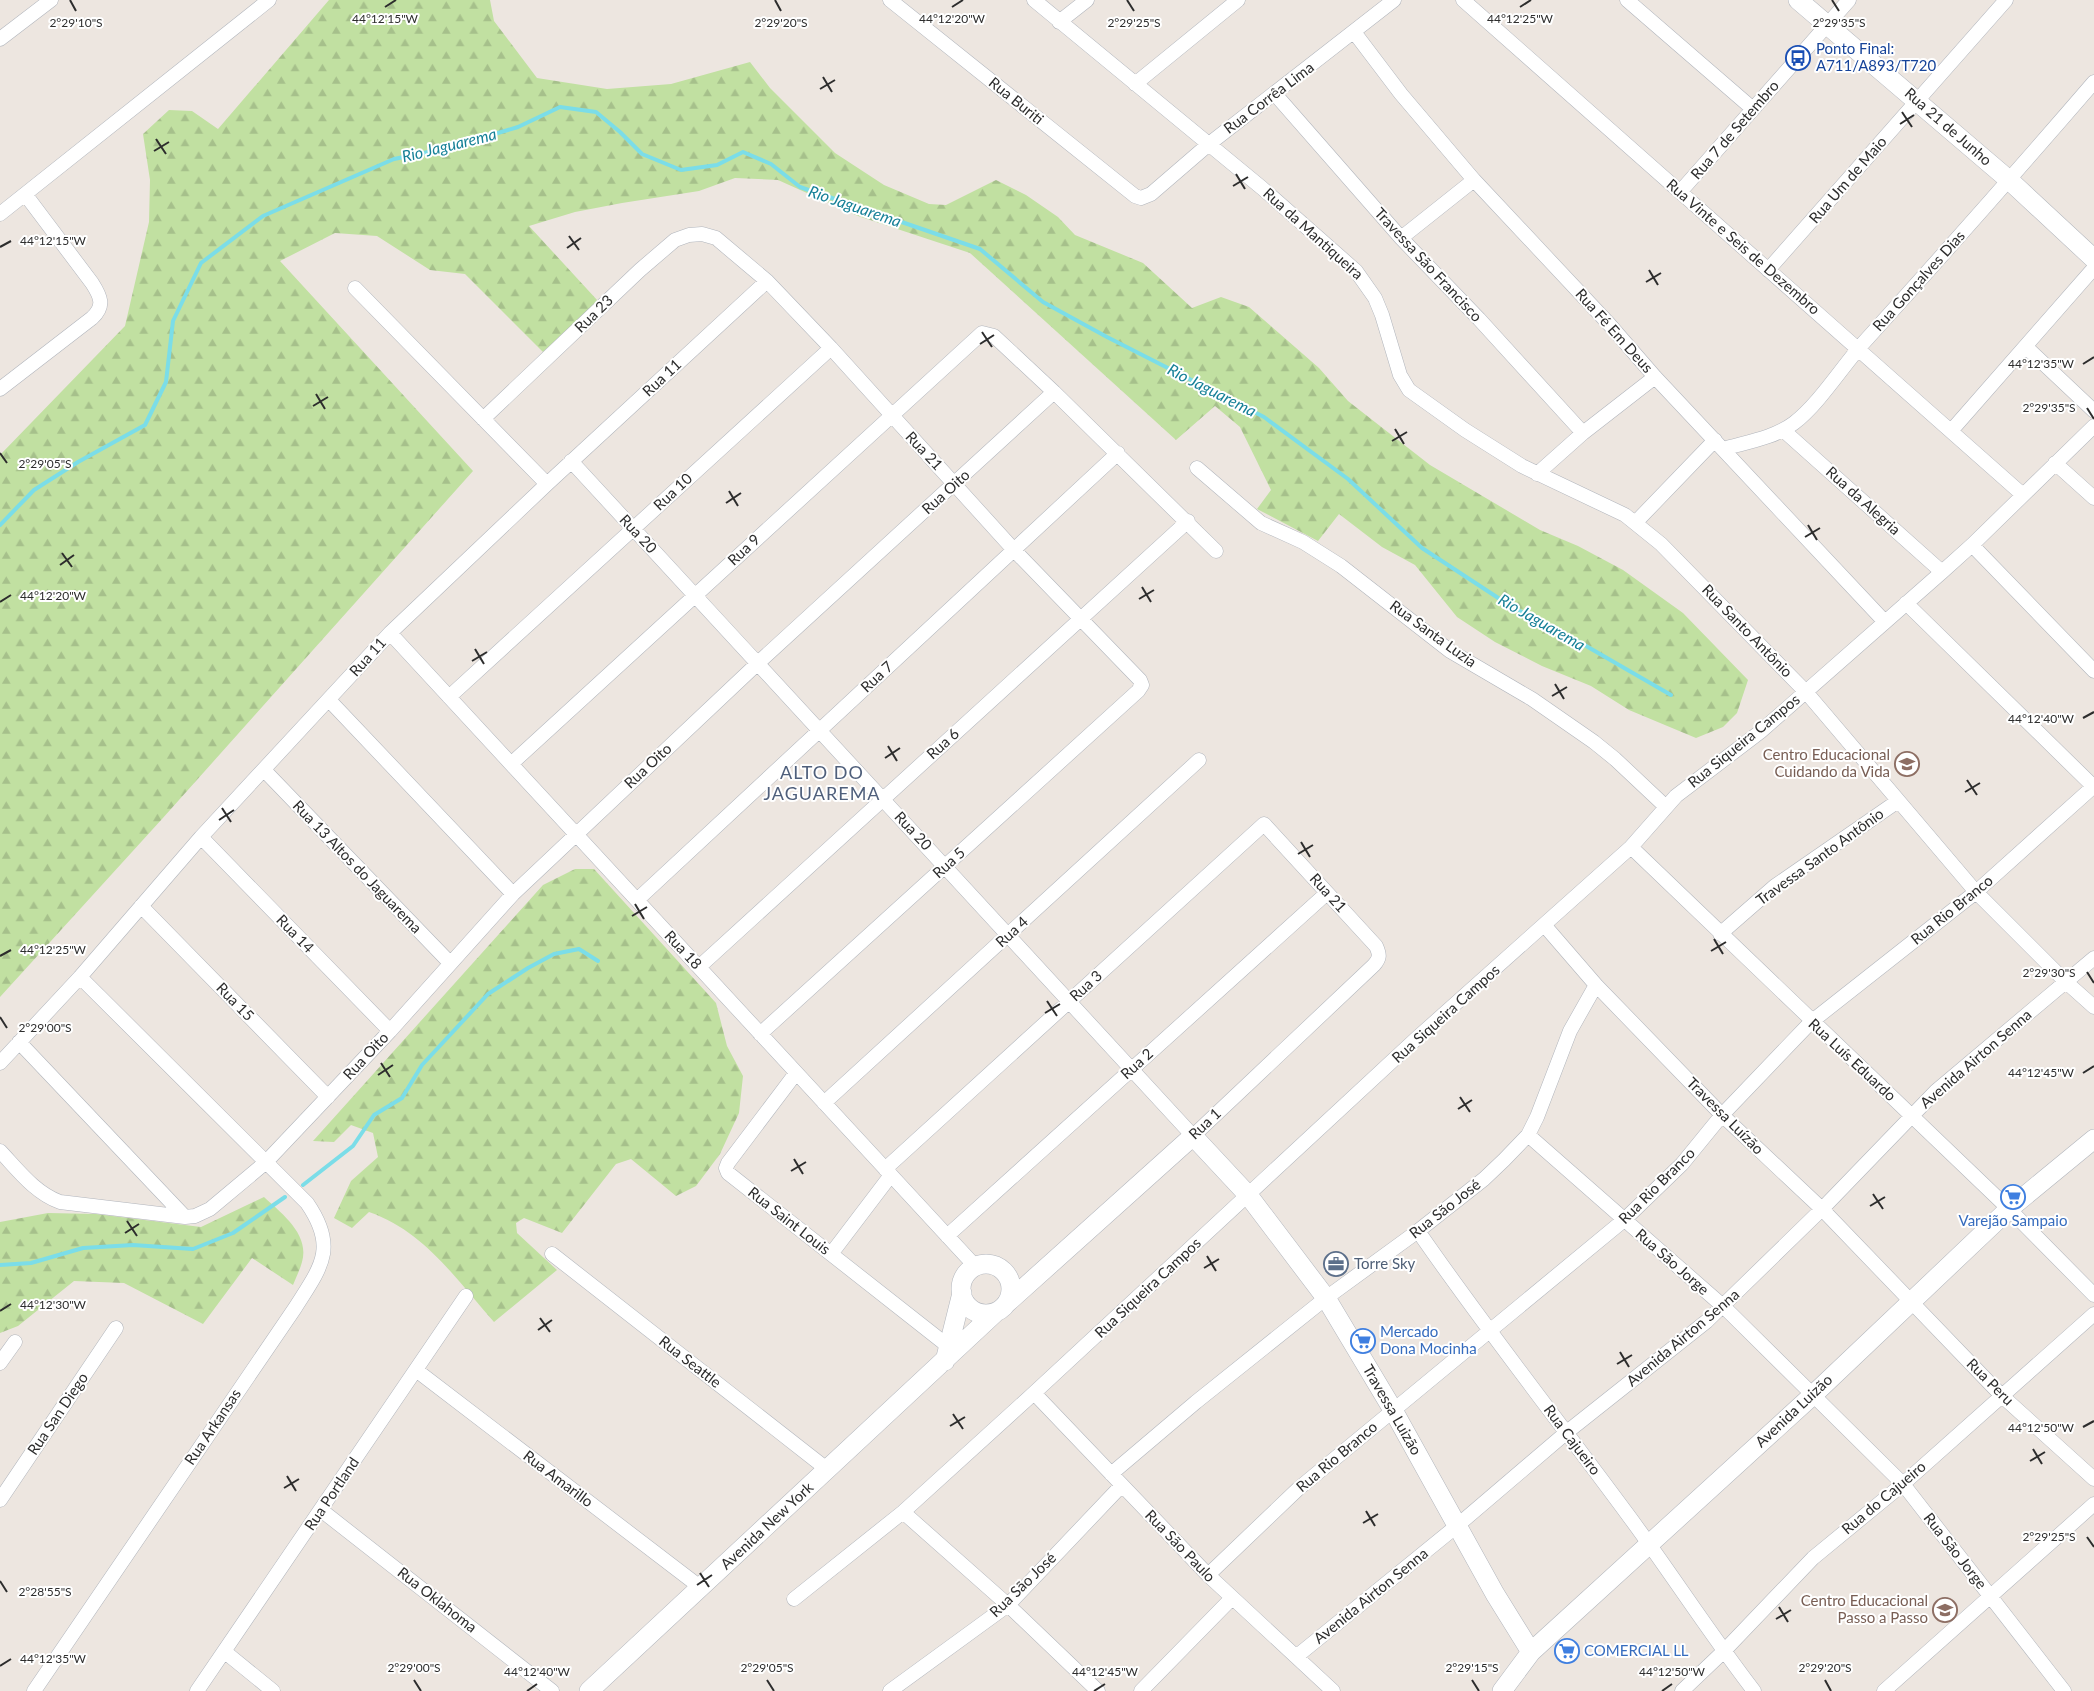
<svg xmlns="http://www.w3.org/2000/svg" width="2094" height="1691" viewBox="0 0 2094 1691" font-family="Lato,sans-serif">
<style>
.forest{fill:url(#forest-firs)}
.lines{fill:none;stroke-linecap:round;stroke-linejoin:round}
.stream{stroke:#7bdde8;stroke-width:4}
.street-casing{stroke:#b1b5bc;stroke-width:15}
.secondary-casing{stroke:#b1b5bc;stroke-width:20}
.street{stroke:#fff;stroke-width:14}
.secondary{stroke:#fff;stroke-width:19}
.ticks{fill:none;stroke:#2d2d2d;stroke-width:2}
.labels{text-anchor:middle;stroke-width:4;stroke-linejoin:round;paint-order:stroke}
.transit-label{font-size:15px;fill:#164399;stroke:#fff;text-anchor:start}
.street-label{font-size:15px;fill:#2d2d2d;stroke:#fff}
.education-label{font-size:15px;fill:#785e54;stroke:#fff;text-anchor:end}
.shop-label{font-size:15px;fill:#366cbe;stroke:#fff;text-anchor:start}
.service-label{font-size:15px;fill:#4e5e75;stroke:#fff;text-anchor:start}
.water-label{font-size:16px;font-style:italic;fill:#168097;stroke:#fff}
.quarter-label{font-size:18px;letter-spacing:1px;fill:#4f5f7b;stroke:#fff}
.ticks-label{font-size:12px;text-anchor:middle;fill:#2d2d2d;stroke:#fff;stroke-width:4;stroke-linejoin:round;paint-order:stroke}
</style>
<defs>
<pattern id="forest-firs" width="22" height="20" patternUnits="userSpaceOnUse" patternTransform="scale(1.25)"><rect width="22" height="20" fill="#c1e0a1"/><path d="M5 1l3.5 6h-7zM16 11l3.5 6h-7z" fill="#a6c08b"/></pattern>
</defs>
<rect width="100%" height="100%" fill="#ede6e0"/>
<path class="forest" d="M 329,0 L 490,0 L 494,21 L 537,78 L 607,89 L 671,84 L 750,62 L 770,88 L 835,153 L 884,185 L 929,204 L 946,205 L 996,180 L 1026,195 L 1058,217 L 1075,235 L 1143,263 L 1192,308 L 1221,297 L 1249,307 L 1319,368 L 1348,401 L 1430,465 L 1540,530 L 1578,546 L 1623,570 L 1683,613 L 1748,680 L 1737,713 L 1723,727 L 1696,738 L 1629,710 L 1591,686 L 1542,666 L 1495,642 L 1457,617 L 1415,565 L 1382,547 L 1339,514 L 1318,541 L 1257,509 L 1271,490 L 1240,427 L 1215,406 L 1176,440 L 970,253 L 858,216 L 778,180 L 735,178 L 699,191 L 622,203 L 575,212 L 529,226 L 598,301 L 543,352 L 465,274 L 430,270 L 377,236 L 335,233 L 280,261 L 473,471 L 162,819 L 0,997 L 0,455 L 125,326 L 149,222 L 150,180 L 143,134 L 169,110 L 192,111 L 218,129 Z
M 575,869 L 594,869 L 716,1003 L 727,1046 L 743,1076 L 739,1113 L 720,1154 L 696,1186 L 676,1196 L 631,1159 L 616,1164 L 562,1233 L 524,1218 L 516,1223 L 517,1233 L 557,1270 L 494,1322 C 456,1279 424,1231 369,1212 L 352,1228 L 334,1218 L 351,1181 L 378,1157 L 373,1133 L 351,1125 L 334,1142 L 313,1141 L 543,885 Z
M 264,1197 C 281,1213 310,1234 302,1262 C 300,1270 296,1277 293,1285 L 252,1258 L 203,1324 L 124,1283 L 74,1281 L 18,1326 L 0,1333 L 0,1222 L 48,1213 L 96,1214 L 201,1227 Z"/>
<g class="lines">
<path class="stream" d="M 0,525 L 34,490 L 78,462 L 145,425 L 166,382 L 173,321 L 201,263 L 263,216 L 394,159 L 448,148 L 518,127 L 560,107 L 596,112 L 620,132 L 642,154 L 681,170 L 717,165 L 743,152 L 771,164 L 800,187 L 980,249 L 1043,302 L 1107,337 L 1264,417 L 1348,479 L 1422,548 L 1512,607 L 1574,639 L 1671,695
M 303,1185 L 353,1146 L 374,1115 L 402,1098 L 422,1065 L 488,994 L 528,968 L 554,954 L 579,949 L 598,961
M 0,1265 L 31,1263 L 83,1248 L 133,1245 L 193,1249 L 233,1233 L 285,1197"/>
<defs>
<path id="street" d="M 890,0 L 1135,196 L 1141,198 L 1151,194 L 1209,144 L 1394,0
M 1034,0 L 1262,188 L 1356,271 L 1375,298 L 1382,315 L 1400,375 L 1409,390 L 1465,430 L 1522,466 L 1625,515 L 1661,544 L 1806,692 L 1976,892 L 2066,982 L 2094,1007
M 1463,0 L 2023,495
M 1627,0 L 1753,109
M 1059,22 L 1087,0
M 1354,32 L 1401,94 L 1474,180 L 1609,324 L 1655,377 L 1885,622
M 0,39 L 51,0
M 1135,84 L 1238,0
M 1275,94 L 1401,238 L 1479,319 L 1583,433
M 1680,192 L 1849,0
M 0,214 L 269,0
M 1401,238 L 1474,180
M 1768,270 L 2006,0
M 355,288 L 547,484
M 2026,347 L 2094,411
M 0,389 L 92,318 C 105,306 101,297 92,283 L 25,194
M 483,419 L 640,270 L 675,240 L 689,235 L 702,234 L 716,238 L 767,281 L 831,348 L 1014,550 L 1140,680 L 1142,685 L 1138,691 L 760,1034
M 1783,430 L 1942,572
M 1951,431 L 2094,268
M 1723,449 C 1747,442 1774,438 1794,423 C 1820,403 1843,365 1866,340 C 1943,255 2019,169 2094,82
M 571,461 C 778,686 986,911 1193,1136 L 1374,965 C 1380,958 1380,955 1376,946 L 1264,824 L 885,1169
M 2055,463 L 2094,498
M 1197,468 L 1261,523 L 1303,542 L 1341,566 L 1450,651 L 1532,699 L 1594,742 L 1615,759 L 1665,806
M 1537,474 L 1583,433 L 1655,377
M 1636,522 L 1715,440
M 1972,545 L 2094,671
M 1906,603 L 2094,787
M 390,633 L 976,1267
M 449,697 L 831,348
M 329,700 L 513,894
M 511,764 L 982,333 L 994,336 L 1054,392 L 1216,551
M 264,770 L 450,963
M 201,837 L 390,1031
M 1631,847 L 2009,1209 L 2094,1295
M 637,900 L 1118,453
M 141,906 L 328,1097
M 1545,926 L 1596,985 L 1722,1115 L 1822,1209 L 2001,1395 L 2094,1479
M 1720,934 L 1775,886 L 1898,801
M 699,967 L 1188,521
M 19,1042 L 185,1217
M 0,1063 L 80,977 L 201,837 L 390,633 L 547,484 L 767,281
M 796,1073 L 728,1163 L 726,1168 L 728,1173 L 948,1346
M 824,1103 L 1199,760
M 1528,1135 L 1724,1307 L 1903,1484 L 2064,1691
M 0,1151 C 18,1170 35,1193 60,1202 L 185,1217 L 195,1216 L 210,1209 L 265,1163 L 390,1031 L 513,894 L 758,663 L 1054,392
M 1418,1231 C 1485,1328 1558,1420 1628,1515 C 1671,1573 1710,1634 1754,1691
M 947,1236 L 1327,893
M 552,1254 L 828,1470
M 831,1254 L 891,1175
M 0,1363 L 15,1342
M 416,1370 L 700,1587
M 1034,1393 L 1208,1575 L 1333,1691
M 1111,1474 L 1196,1402 L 1326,1298 L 1418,1231 L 1484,1179 L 1504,1160 L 1528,1135 L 1537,1117 L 1570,1031 L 1596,985
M 0,1500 L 116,1328
M 321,1510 L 552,1691
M 903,1512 L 1008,1605 L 1098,1691
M 1208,1575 L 1298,1489 L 1624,1220 L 1682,1164 L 1722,1115 L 1811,1022 L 1976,892 L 2094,786
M 794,1599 L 903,1512 L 1034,1393 L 1417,1038 L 1631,847 L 1676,796 L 1760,732 L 1942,572 L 1972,545 L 2094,426
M 225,1652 L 273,1691
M 1297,1656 L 1458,1525 L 1567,1432 L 1707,1321 L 1822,1209 L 1936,1091 L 2094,958
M 34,1691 L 295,1308 C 321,1267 338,1248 307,1203 L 80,977
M 197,1691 L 466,1296
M 890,1691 L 1008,1605 L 1122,1485
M 1141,1691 L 1232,1598
M 1682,1691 L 1723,1652 L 1813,1558 L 1903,1484 L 2094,1314
M 1884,1691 L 2094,1504"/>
<path id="secondary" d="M 1798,0 L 2009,180 L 2094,259
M961 1289a25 25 0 1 1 50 0a25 25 0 1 1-50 0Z
M 1007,1303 L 1193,1136 L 1248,1195 L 1326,1298 L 1393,1410 L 1495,1594 L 1531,1652
M 945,1361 L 962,1293
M 589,1691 L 996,1312
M 1502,1691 L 1531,1652 L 1814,1394 L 2009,1209 L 2094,1139"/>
</defs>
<use href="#street" class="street-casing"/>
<use href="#secondary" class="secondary-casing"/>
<use href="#street" class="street"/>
<use href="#secondary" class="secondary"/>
</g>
<path class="ticks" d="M 70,0 L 76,11M 775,0 L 781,11M 1127,0 L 1134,11M 1832,0 L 1839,11M 385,7 L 396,0M 952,7 L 963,0M 1520,7 L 1531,0M 823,77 L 832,92M 820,89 L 835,80M 1902,112 L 1912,127M 1900,124 L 1914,115M 156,139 L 166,154M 154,151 L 169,142M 1236,174 L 1245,189M 1233,186 L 1248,177M 569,236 L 579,250M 0,247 L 11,241M 567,248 L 581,238M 1649,270 L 1658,285M 1646,282 L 1661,273M 982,332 L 992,347M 980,344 L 994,335M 2083,364 L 2094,357M 316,394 L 325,409M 313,406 L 328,397M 2087,408 L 2094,419M 1395,429 L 1404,444M 1392,441 L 1407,432M 0,453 L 7,463M 729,491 L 738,506M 726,503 L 741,493M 1808,525 L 1817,540M 1805,537 L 1820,528M 62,553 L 72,567M 60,565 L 74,555M 1142,587 L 1151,602M 1139,599 L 1154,590M 0,602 L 11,595M 475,649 L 484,664M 472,661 L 487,652M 1555,684 L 1564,699M 1552,696 L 1567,687M 2083,718 L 2094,712M 888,746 L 897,761M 885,758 L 900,748M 1967,780 L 1977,795M 1965,792 L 1980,783M 222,808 L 231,822M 219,820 L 234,810M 1301,842 L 1310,857M 1298,854 L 1313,845M 635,904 L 644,919M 632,916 L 647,907M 1714,939 L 1723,954M 1711,951 L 1726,942M 0,956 L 11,950M 2087,972 L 2094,983M 1047,1001 L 1057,1016M 1045,1013 L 1060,1004M 0,1017 L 7,1028M 381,1063 L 390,1077M 2083,1073 L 2094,1066M 378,1075 L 393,1065M 1460,1097 L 1470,1112M 1458,1109 L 1472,1100M 794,1159 L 803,1174M 791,1171 L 806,1162M 1873,1194 L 1883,1209M 1870,1206 L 1885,1197M 127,1221 L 137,1236M 125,1233 L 139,1224M 1207,1256 L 1216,1271M 1204,1268 L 1219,1259M 0,1311 L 11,1304M 540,1318 L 550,1332M 538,1330 L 552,1320M 1620,1352 L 1629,1367M 1617,1364 L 1632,1355M 953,1414 L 963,1429M 950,1426 L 965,1417M 2083,1427 L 2094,1421M 2033,1449 L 2042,1464M 2030,1461 L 2045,1452M 287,1476 L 296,1491M 284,1488 L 299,1479M 1366,1511 L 1375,1526M 1363,1523 L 1378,1514M 2087,1537 L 2094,1547M 700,1573 L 709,1587M 0,1581 L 7,1592M 697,1585 L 712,1575M 1779,1607 L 1788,1622M 1776,1619 L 1791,1610M 0,1666 L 11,1659M 414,1680 L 421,1691M 767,1680 L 774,1691M 1472,1680 L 1479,1691M 1825,1680 L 1831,1691M 527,1691 L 537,1684M 1094,1691 L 1105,1684M 1662,1691 L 1672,1684"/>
<defs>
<symbol id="bus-ring" viewBox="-11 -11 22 22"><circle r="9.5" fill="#fff" stroke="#1a4fb4" stroke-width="1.5"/><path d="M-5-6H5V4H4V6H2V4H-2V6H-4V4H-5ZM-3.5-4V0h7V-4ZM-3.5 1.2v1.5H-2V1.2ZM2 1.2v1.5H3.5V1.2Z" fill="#1a4fb4"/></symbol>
<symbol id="school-ring" viewBox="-11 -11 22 22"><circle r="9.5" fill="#fff" stroke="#8d6e63" stroke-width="1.5"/><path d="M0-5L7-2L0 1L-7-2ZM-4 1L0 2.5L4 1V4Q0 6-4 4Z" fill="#8d6e63"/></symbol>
<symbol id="supermarket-ring" viewBox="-11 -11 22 22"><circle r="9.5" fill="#fff" stroke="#3f7fe0" stroke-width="1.5"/><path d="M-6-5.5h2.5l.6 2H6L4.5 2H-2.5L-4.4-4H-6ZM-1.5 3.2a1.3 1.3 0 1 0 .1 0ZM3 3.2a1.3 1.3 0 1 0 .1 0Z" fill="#3f7fe0"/></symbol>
<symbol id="office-ring" viewBox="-11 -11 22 22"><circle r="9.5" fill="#fff" stroke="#5c6f8a" stroke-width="1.5"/><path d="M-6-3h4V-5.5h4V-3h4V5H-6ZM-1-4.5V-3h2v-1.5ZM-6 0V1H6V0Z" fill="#5c6f8a"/></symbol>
</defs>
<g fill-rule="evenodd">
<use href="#bus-ring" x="1784" y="44" width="28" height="28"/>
<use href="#school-ring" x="1893" y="750" width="28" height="28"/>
<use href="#supermarket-ring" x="1999" y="1183" width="28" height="28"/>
<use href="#office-ring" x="1322" y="1250" width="28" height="28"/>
<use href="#supermarket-ring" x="1349" y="1327" width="28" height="28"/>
<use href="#school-ring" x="1931" y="1596" width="28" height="28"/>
<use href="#supermarket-ring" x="1553" y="1637" width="28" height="28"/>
</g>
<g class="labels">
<g class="transit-label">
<text x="1816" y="54">Ponto Final:<tspan x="1816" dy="17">A711/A893/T720</tspan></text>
</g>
<g class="street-label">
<text transform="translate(1269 98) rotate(-37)" y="5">Rua Corrêa Lima</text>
<text transform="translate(1016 101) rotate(39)" y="5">Rua Buriti</text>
<text transform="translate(1948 127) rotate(41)" y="5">Rua 21 de Junho</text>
<text transform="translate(1735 130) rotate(-49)" y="5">Rua 7 de Setembro</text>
<text transform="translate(1848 180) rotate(-49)" y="5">Rua Um de Maio</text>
<text transform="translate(1313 234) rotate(42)" y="5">Rua da Mantiqueira</text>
<text transform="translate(1743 247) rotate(41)" y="5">Rua Vinte e Seis de Dezembro</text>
<text transform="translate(1428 265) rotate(47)" y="5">Travessa São Francisco</text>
<text transform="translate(1919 281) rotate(-48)" y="5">Rua Gonçalves Dias</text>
<text transform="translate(594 314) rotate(-44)" y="5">Rua 23</text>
<text transform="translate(1614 331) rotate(48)" y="5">Rua Fé Em Deus</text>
<text transform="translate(662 378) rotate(-43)" y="5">Rua 11</text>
<text transform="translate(924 451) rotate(47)" y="5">Rua 21</text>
<text transform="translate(673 492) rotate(-43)" y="5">Rua 10</text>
<text transform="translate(946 492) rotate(-42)" y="5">Rua Oito</text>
<text transform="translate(1863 501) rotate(42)" y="5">Rua da Alegria</text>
<text transform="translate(638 534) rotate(47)" y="5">Rua 20</text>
<text transform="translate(744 550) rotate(-43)" y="5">Rua 9</text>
<text transform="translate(1747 631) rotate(46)" y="5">Rua Santo Antônio</text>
<text transform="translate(1433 634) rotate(36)" y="5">Rua Santa Luzia</text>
<text transform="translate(368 657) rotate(-48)" y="5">Rua 11</text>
<text transform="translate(877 677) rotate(-43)" y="5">Rua 7</text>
<text transform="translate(1744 741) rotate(-39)" y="5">Rua Siqueira Campos</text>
<text transform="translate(943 744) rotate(-42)" y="5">Rua 6</text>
<text transform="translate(648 766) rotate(-43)" y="5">Rua Oito</text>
<text transform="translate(913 831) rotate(47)" y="5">Rua 20</text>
<text transform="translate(1820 857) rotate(-36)" y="5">Travessa Santo Antônio</text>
<text transform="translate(949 863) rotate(-42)" y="5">Rua 5</text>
<text transform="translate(357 867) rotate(46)" y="5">Rua 13 Altos do Jaguarema</text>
<text transform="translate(1328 893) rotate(48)" y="5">Rua 21</text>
<text transform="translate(1952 910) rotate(-39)" y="5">Rua Rio Branco</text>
<text transform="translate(1012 932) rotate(-42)" y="5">Rua 4</text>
<text transform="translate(295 934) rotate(46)" y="5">Rua 14</text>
<text transform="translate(683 950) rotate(47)" y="5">Rua 18</text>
<text transform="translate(1086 986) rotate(-42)" y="5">Rua 3</text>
<text transform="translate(235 1002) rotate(46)" y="5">Rua 15</text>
<text transform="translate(1446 1014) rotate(-42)" y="5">Rua Siqueira Campos</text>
<text transform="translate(366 1056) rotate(-47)" y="5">Rua Oito</text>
<text transform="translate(1976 1059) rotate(-41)" y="5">Avenida Airton Senna</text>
<text transform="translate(1852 1060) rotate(43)" y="5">Rua Luís Eduardo</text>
<text transform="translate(1137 1064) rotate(-42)" y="5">Rua 2</text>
<text transform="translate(1725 1116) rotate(45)" y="5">Travessa Luízão</text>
<text transform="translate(1205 1124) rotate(-43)" y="5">Rua 1</text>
<text transform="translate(1657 1186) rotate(-45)" y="5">Rua Rio Branco</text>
<text transform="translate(1445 1209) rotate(-38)" y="5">Rua São José</text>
<text transform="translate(789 1221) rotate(38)" y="5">Rua Saint Louis</text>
<text transform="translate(1672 1262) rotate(41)" y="5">Rua São Jorge</text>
<text transform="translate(1148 1288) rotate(-43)" y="5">Rua Siqueira Campos</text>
<text transform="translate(1683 1338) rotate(-40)" y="5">Avenida Airton Senna</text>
<text transform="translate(690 1362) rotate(38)" y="5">Rua Seattle</text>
<text transform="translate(1990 1382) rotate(45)" y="5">Rua Peru</text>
<text transform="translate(1392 1410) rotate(60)" y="5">Travessa Luizão</text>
<text transform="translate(1794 1411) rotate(-43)" y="5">Avenida Luizão</text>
<text transform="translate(58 1414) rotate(-56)" y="5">Rua San Diego</text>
<text transform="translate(213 1427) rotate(-56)" y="5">Rua Arkansas</text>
<text transform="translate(1572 1440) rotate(53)" y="5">Rua Cajueiro</text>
<text transform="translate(1337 1457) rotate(-40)" y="5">Rua Rio Branco</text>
<text transform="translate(558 1479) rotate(37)" y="5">Rua Amarillo</text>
<text transform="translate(332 1494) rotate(-56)" y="5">Rua Portland</text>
<text transform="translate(1884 1498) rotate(-40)" y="5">Rua do Cajueiro</text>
<text transform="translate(767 1526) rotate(-43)" y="5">Avenida New York</text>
<text transform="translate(1180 1546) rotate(46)" y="5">Rua São Paulo</text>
<text transform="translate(1955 1551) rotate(52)" y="5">Rua São Jorge</text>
<text transform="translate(1023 1585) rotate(-44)" y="5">Rua São José</text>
<text transform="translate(1371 1596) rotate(-39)" y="5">Avenida Airton Senna</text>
<text transform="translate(437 1600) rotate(38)" y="5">Rua Oklahoma</text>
</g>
<g class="education-label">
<text x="1890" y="760">Centro Educacional<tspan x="1890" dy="17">Cuidando da Vida</tspan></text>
<text x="1928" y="1606">Centro Educacional<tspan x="1928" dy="17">Passo a Passo</tspan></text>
</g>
<g class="shop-label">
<text x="2013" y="1226" text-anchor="middle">Varejão Sampaio</text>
<text x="1380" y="1337">Mercado<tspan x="1380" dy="17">Dona Mocinha</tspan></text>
<text x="1584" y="1656">COMERCIAL LL</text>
</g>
<g class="service-label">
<text x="1354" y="1269">Torre Sky</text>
</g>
<g class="water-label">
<text transform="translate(449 145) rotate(-14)" y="6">Rio Jaguarema</text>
<text transform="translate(855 206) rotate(19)" y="6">Rio Jaguarema</text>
<text transform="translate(1212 390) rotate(27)" y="6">Rio Jaguarema</text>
<text transform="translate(1542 622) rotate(30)" y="6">Rio Jaguarema</text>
</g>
<g class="quarter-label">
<text x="822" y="779">ALTO DO<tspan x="822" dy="21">JAGUAREMA</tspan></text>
</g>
</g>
<g class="ticks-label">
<text x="385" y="23">44°12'15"W</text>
<text x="952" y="23">44°12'20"W</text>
<text x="1520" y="23">44°12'25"W</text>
<text x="1134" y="27">2°29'25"S</text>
<text x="1839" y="27">2°29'35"S</text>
<text x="76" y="27">2°29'10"S</text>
<text x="781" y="27">2°29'20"S</text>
<text x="53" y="245">44°12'15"W</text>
<text x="2041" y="368">44°12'35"W</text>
<text x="2049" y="412">2°29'35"S</text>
<text x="45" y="468">2°29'05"S</text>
<text x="53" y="600">44°12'20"W</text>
<text x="2041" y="723">44°12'40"W</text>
<text x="53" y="954">44°12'25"W</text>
<text x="2049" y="977">2°29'30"S</text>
<text x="45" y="1032">2°29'00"S</text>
<text x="2041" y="1077">44°12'45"W</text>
<text x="53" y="1309">44°12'30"W</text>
<text x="2041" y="1432">44°12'50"W</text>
<text x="2049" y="1541">2°29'25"S</text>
<text x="45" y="1596">2°28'55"S</text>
<text x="53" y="1663">44°12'35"W</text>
<text x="414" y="1672">2°29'00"S</text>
<text x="767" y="1672">2°29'05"S</text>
<text x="1472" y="1672">2°29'15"S</text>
<text x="1825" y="1672">2°29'20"S</text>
<text x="537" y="1676">44°12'40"W</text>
<text x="1105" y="1676">44°12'45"W</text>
<text x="1672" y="1676">44°12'50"W</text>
</g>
</svg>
